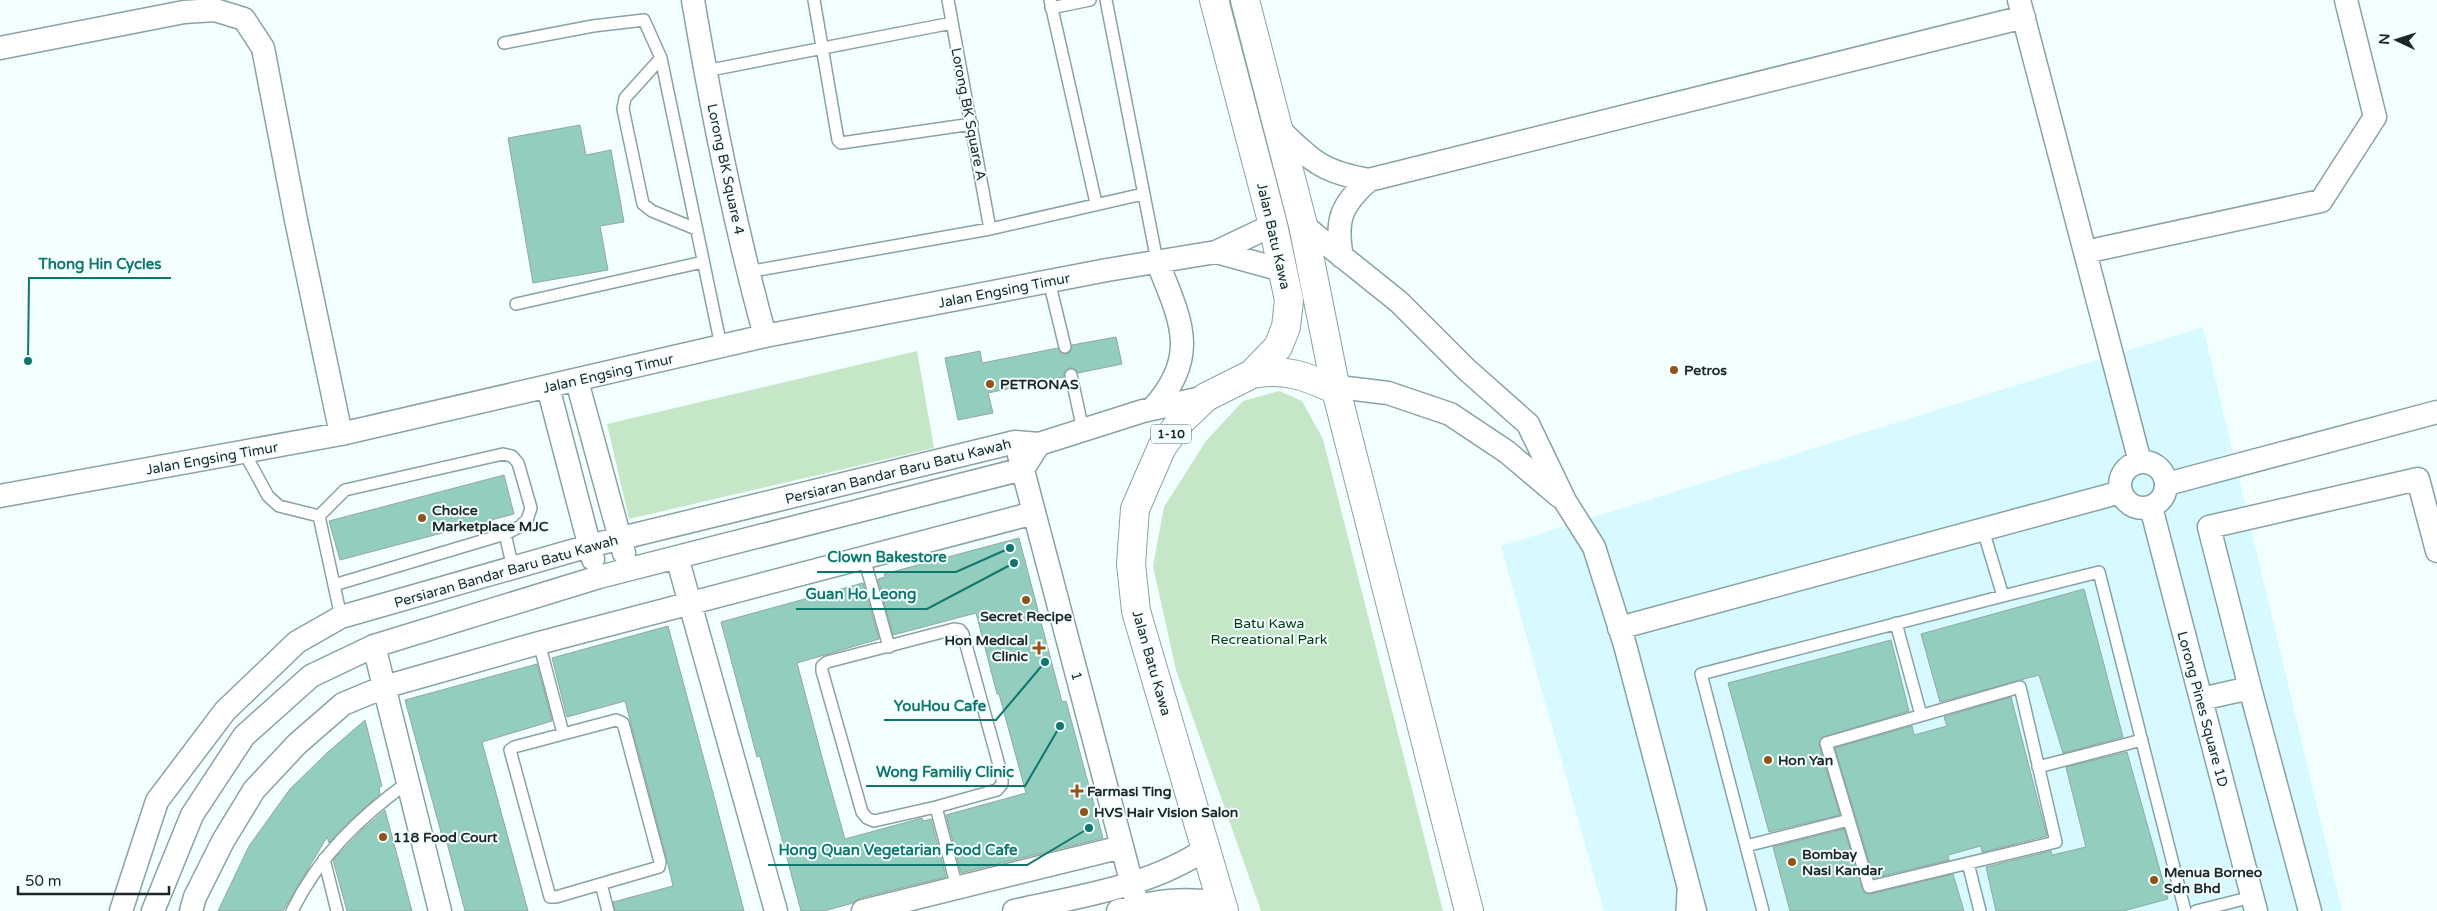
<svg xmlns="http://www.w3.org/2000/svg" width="2437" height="911" viewBox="0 0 2437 911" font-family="'Varela Round',sans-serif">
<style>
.built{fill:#d6faff}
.green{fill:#c6e7c7}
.building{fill:#92cdbd;stroke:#92a9a2}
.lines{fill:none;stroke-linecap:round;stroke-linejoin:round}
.service-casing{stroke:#89a2a5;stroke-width:14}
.minor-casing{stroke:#89a2a5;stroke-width:25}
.trunk-casing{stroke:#89a2a5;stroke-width:30}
.service{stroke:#fff;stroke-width:11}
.minor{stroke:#fff;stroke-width:22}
.trunk{stroke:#fff;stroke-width:28}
.poi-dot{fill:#92531b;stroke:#f3feff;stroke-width:2}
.labels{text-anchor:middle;stroke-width:4;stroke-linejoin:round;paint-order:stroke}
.shield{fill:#f3feff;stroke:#5c6768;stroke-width:1}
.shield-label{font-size:12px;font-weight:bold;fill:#1c2627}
.street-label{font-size:14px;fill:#1c2627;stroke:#f3feff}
.poi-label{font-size:14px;font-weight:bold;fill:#1c2627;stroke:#f3feff;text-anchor:start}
.park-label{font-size:14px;fill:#003b0c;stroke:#f3feff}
.leader{fill:none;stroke:#0f766e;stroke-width:2}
.callout-dot{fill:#0f766e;stroke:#f3feff;stroke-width:2}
.callout-label{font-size:15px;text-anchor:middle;font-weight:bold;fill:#0f766e;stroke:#f3feff;stroke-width:4;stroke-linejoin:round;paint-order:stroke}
</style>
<rect width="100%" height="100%" fill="#f3feff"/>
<path class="built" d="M 2203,327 L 2342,911 L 1604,911 L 1501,546 Z"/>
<path class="green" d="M 917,351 L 934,448 L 629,519 L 607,424 Z
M 1279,391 L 1302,401 L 1323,439 L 1443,911 L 1261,911 L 1176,670 L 1153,566 L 1164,507 L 1206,441 L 1243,401 Z"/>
<path class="building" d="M 580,125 L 586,155 L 611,150 L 624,222 L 600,226 L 608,270 L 533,283 L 508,138 Z
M 1116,337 L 1122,364 L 1078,373 L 1074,368 L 1069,368 L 1064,372 L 1064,377 L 988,393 L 993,413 L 958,420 L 945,358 L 980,351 L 982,363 L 1058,348 L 1060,352 L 1066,354 L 1070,352 L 1072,345 Z
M 504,475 L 514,514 L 340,560 L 329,521 Z
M 1019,538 L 1062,702 L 1066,701 L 1103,838 L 961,873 L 946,815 L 1026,793 L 999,694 L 997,694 L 976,613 L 893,635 L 878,579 L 885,577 L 884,574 Z
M 863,583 L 879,639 L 797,663 L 823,761 L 845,839 L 922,818 L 923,821 L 931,819 L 946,877 L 860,898 L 853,903 L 824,911 L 801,911 L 760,756 L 757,757 L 721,622 Z
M 2084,589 L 2123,737 L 2063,753 L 2039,675 L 1940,702 L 1921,634 Z
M 668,626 L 713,793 L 744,911 L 615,911 L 613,902 L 673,886 L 667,860 L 625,701 L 567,717 L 552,658 Z
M 1891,640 L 1909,711 L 1821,738 L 1819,745 L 1840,815 L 1769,832 L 1728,683 Z
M 537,664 L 552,721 L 482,742 L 528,911 L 465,911 L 445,835 L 442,836 L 405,700 Z
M 2011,697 L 2047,836 L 1982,852 L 1981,846 L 1948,855 L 1949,860 L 1874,878 L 1835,748 L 1912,726 L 1914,735 L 1947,726 L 1944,717 Z
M 365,720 L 382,786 L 379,788 L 380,794 L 352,819 L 329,843 L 327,837 L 283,911 L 218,911 L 249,846 L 290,789 L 328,752 Z
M 2127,752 L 2168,899 L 2123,911 L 1996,911 L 1986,867 L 2051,851 L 2052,855 L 2086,847 L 2066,767 Z
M 385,810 L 412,911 L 347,911 L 333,860 L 362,830 Z
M 1844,829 L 1864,893 L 1871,894 L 1953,874 L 1964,911 L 1790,911 L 1773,847 Z"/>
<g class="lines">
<defs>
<path id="service" d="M 814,0 L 838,140 L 841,143 L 972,124
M 948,0 L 990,229
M 1050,0 L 1096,203
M 1106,0 L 1157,261
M 1051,8 L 1090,0
M 504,43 L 593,26 L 644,20 L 661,58 L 721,346
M 661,58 L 625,98 L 623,109 L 643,204 L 652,211 L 696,229
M 705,71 L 952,23
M 747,272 L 990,229 L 1143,194
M 1049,281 L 1065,347
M 516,304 L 703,262
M 1071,375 L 1083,430
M 244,452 L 268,496 L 279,506 L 319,516
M 319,516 L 345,490 L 503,454 L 512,456 L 518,463 L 531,508 L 527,520 L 519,527 L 505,534 L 334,585
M 319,516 L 341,617
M 505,534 L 513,568
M 864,558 L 889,647
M 2003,596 L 2099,572 L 2185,911
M 1896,623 L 1921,715
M 954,629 L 960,630 L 963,634 L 1002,776 L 1002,784 L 997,790 L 936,807 L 874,821 L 867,818 L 862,812 L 822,671 L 822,666 L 827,662 Z
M 539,643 L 563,733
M 2020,687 L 2056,842 L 1869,887 L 1826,743 Z
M 616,720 L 623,723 L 660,862 L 659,867 L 556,897 L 550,897 L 510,750 L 514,747 Z
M 2038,767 L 2142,740
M 936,807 L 957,888
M 1746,846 L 1849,820
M 324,859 L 337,911
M 1968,863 L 1980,911
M 601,884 L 608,911
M 292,911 C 319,856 359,818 408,782
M 1682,911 L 1683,892
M 1763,911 L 1701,674 L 2003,596 L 1983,530
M 2196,911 L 2252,897"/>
<path id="minor" d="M 693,0 C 712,113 735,226 765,336
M 2019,0 L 2140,462
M 0,48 L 184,12 L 215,10 L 244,19 L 263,48 L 296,220 L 341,434
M 1278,128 C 1311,160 1321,172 1369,180 L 2024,17
M 1303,225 L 1399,302 L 1466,369 L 1528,424 L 1565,501 L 1594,547 L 1625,645 L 1695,911
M 1216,252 L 1282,270
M 2085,252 L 2321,201 L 2375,117 L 2346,0
M 1342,257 C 1335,220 1341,205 1369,180
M 577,381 L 624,553
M 548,387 L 593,559
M 1336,390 L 1347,388 L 1388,393 L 1450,414 L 1507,452 L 1559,496
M 1153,408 C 1201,355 1180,319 1157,261
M 1019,455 L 1139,911
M2120 485a23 23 0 1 1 46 0a23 23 0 1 1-46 0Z
M 2167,484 L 2437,412
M 0,496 L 341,434 L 765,336 L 1107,270 L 1216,252 L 1273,225
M 2151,507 L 2256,911
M 677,557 L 776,911
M 1619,628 L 2121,492
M 374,646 L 440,911
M 2250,688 L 2310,911
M 2201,699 L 2250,688 L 2209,527 L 2418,479 L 2437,551
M 121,911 L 157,801 L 225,711 L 297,642 L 341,617 L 589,546 L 1015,442 L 1039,444 L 1143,411 L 1206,397
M 153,911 L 192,815 L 244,736 L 311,676 L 374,646 L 599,577 L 1023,469 L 1039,444
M 191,911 L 195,897 L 223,841 L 254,790 L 297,744 L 343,704 L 384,687 L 539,643 L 1034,513
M 863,911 L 1122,847
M 1014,911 C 1080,896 1150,887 1207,848
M 1118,911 C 1157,901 1182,897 1221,903"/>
<path id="trunk" d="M 1214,0 L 1273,225 L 1289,300 L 1286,327 L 1278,347 L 1252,374 L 1206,397 L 1180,422 L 1162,447 L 1135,509 L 1131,564 L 1136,611 L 1224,911
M 1245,0 L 1303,225 L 1336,390 L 1469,911
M 1252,374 C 1285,368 1306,376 1336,390"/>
</defs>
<use href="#service" class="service-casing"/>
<use href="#minor" class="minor-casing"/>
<use href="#trunk" class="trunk-casing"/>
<use href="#service" class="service"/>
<use href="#minor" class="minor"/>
<use href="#trunk" class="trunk"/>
</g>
<g class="poi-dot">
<circle cx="1674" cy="370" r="5"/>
<circle cx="990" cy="384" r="5"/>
<circle cx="422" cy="518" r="5"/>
<circle cx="1026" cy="600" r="5"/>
<path d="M1036.5 640.5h5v5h5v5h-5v5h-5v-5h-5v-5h5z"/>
<circle cx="1768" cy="760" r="5"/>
<path d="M1074.5 783.5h5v5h5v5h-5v5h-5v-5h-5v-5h5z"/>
<circle cx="1084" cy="812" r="5"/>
<circle cx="383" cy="837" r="5"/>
<circle cx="1792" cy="862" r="5"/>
<circle cx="2154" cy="880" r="5"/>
</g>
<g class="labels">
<rect class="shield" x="1151" y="424.5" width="40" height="19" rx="4"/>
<g class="shield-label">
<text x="1171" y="438">1-10</text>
</g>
<g class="street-label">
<text transform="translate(969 114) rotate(79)" y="5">Lorong BK Square A</text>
<text transform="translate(726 169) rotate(78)" y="5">Lorong BK Square 4</text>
<text transform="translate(1274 236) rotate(77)" y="5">Jalan Batu Kawa</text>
<text transform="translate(1004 290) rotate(-11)" y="5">Jalan Engsing Timur</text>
<text transform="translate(608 373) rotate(-13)" y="5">Jalan Engsing Timur</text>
<text transform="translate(212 458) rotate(-10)" y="5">Jalan Engsing Timur</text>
<text transform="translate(898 471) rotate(-14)" y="5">Persiaran Bandar Baru Batu Kawah</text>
<text transform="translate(506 571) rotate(-16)" y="5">Persiaran Bandar Baru Batu Kawah</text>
<text transform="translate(1152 663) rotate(74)" y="5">Jalan Batu Kawa</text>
<text transform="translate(1077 676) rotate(75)" y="5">1</text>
<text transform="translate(2203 709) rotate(75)" y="5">Lorong Pines Square 1D</text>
</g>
<g class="poi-label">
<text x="1684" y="375">Petros</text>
<text x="1000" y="389">PETRONAS</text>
<text x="432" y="515">Choice<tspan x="432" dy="16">Marketplace MJC</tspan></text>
<text x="1026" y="621" text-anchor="middle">Secret Recipe</text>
<text x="1028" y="645" text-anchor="end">Hon Medical<tspan x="1028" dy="16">Clinic</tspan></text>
<text x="1778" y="765">Hon Yan</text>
<text x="1087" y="796">Farmasi Ting</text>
<text x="1094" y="817">HVS Hair Vision Salon</text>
<text x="393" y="842">118 Food Court</text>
<text x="1802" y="859">Bombay<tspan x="1802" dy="16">Nasi Kandar</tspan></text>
<text x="2164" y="877">Menua Borneo<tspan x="2164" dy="16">Sdn Bhd</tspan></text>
</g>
<g class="park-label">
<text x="1269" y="628">Batu Kawa<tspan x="1269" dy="16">Recreational Park</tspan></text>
</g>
</g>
<path class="leader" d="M28 361L29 278H171M1010 548L956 572H817M1014 563L927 609H796M1045 662L996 720H884M1060 726L1025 786H866M1089 828L1027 865H768"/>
<g class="callout-dot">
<circle cx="28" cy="361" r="5"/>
<circle cx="1010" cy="548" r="5"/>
<circle cx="1014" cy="563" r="5"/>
<circle cx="1045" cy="662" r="5"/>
<circle cx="1060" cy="726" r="5"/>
<circle cx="1089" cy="828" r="5"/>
</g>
<g class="callout-label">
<text x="100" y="269">Thong Hin Cycles</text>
<text x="887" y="562">Clown Bakestore</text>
<text x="861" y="599">Guan Ho Leong</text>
<text x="940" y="711">YouHou Cafe</text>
<text x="945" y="777">Wong Familiy Clinic</text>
<text x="898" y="855">Hong Quan Vegetarian Food Cafe</text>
</g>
<g transform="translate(2397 40) rotate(274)" stroke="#f3feff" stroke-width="4" paint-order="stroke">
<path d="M0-4L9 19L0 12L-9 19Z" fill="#1c2627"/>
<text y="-8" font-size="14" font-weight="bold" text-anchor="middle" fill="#1c2627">N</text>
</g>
<path d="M18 886v8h151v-8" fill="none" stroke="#1c2627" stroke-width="2.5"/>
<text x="25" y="886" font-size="15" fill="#1c2627" stroke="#f3feff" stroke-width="4" paint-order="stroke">50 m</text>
</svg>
